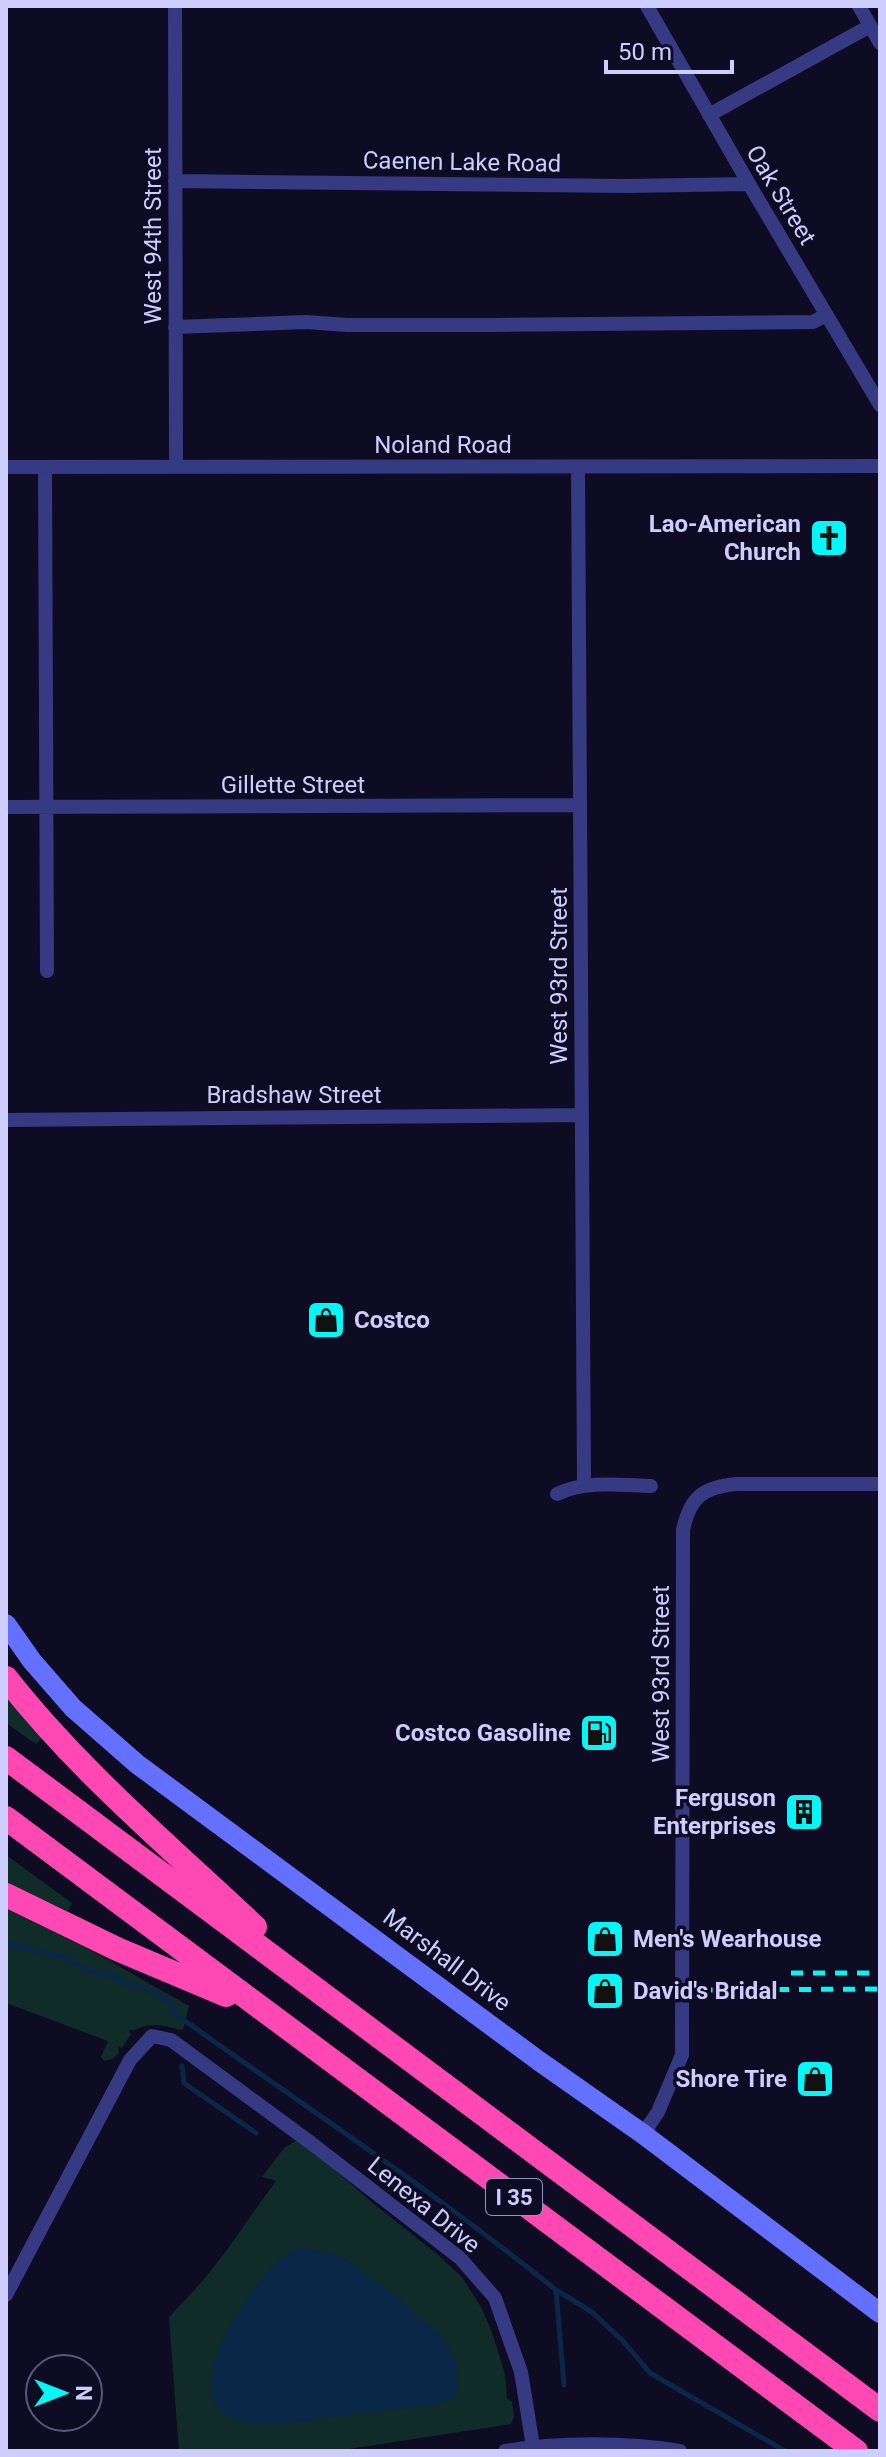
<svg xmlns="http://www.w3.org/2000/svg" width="886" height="2457" viewBox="0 0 886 2457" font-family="Roboto,sans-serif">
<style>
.green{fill:#0f2c28}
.water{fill:#0a2748}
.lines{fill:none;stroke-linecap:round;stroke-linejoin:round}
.stream{stroke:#0a2748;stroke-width:5}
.street{stroke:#353a83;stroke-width:14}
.secondary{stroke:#6470ff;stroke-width:20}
.highway{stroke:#ff48b2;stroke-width:24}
.rail{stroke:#00f8f8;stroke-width:5;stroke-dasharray:12 10;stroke-linecap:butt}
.labels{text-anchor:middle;stroke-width:7;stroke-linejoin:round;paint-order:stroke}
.shield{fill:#0e0c22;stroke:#9493bd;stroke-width:2}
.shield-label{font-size:22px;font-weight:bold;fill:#cecdff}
.street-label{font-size:24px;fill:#cecdff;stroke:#0e0c22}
.poi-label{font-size:24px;font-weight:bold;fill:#cecdff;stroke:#0e0c22;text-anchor:end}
</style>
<rect width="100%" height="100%" fill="#0e0c22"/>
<path class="green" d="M 6,1696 L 42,1738 L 36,1744 L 6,1723 Z
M 6,1855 L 72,1903 L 68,1911 L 6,1883 Z
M 6,1909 L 92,1951 L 189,2006 L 183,2030 C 163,2027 155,2020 133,2031 L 131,2029 L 129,2031 L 131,2034 L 122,2048 L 119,2046 L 118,2048 L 119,2053 L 112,2059 L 104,2061 L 101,2057 L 108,2041 L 6,2003 Z
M 295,2141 L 302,2142 L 374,2204 L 437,2254 L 462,2277 L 481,2307 L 492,2332 L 505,2374 L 507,2399 L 512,2401 L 514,2417 L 511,2424 L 336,2451 L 179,2451 L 169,2318 C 178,2306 189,2297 198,2286 C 227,2253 250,2216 276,2181 L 262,2177 L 284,2148 Z"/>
<path class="water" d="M 297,2247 L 338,2255 L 354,2265 L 385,2288 L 442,2337 L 455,2359 L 458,2385 L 452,2399 L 434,2405 L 413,2408 C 399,2409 384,2410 370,2412 C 334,2416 270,2431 236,2420 C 173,2398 245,2299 269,2271 C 277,2262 288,2254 297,2247 Z"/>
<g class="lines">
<path class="stream" d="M 6,1943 L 67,1959 L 85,1969 L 112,1976 L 127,1984 L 143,1987 L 170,2002 L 174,2013 C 301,2104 435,2192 556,2290 L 564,2385
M 182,2066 L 184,2083 L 256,2133
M 556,2290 L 592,2312 L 623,2341 L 650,2373 L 785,2451"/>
<path class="street" d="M 175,6 L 176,467
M 647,6 L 749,184 L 880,405
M 859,6 L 880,43
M 709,115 L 870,26
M 175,181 L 626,186 L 749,184
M 175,327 L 306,322 L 347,325 L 494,325 L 813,322 L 826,315
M 6,467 L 880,466
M 45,467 L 47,971
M 578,467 L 584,1485
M 6,807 L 580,805
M 6,1120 L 582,1115
M 557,1494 C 586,1480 620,1485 651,1486
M 643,2134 L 658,2112 L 682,2055 L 683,1530 C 690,1497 703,1487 737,1484 L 880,1484
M 6,2295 L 130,2060 L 152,2036 L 171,2040 L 311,2143 L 460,2258 L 495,2298 L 521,2372 L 533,2446
M 505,2451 C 557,2442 628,2442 680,2451"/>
<path class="secondary" d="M 6,1624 L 32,1661 L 73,1708 L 137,1764 L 539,2061 L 643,2134 L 880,2313"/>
<path class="highway" d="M 6,1678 C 78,1770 170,1847 255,1927
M 6,1758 L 880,2410
M 6,1818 L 856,2451
M 6,1895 L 117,1949 L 226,1995"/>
<path class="rail" d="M 791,1973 L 880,1973
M 711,1990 L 880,1989"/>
</g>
<defs>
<symbol id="church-square" viewBox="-11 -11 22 22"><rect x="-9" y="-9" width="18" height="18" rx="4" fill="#00f8f8" stroke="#0e0c22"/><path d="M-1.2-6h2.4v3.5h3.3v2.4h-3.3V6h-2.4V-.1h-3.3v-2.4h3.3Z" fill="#111"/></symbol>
<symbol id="shop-square" viewBox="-11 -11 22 22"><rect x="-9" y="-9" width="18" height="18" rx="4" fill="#00f8f8" stroke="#0e0c22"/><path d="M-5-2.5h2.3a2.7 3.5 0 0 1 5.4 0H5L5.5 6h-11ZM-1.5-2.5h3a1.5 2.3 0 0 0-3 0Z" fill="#111"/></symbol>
<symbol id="fuel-square" viewBox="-11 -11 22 22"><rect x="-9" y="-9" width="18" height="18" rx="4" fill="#00f8f8" stroke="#0e0c22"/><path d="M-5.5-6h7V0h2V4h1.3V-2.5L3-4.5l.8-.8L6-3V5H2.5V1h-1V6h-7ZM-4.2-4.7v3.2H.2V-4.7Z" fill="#111"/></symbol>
<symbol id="building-square" viewBox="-11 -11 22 22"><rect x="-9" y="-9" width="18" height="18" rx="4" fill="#00f8f8" stroke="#0e0c22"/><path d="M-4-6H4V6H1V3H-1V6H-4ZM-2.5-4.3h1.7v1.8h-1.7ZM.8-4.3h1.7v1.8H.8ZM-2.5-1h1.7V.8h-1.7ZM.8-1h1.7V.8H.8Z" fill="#111"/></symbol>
</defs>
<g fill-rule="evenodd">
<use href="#church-square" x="807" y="516" width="44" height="44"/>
<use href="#shop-square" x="304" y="1298" width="44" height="44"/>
<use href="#fuel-square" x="577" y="1711" width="44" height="44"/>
<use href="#building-square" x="782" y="1790" width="44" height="44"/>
<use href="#shop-square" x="583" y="1917" width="44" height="44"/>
<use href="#shop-square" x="583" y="1969" width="44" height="44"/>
<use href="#shop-square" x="793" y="2057" width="44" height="44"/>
</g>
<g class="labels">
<rect class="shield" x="486" y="2179" width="56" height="36" rx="6"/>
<g class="shield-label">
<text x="514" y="2205">I 35</text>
</g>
<g class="street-label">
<text transform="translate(462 162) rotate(1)" y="8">Caenen Lake Road</text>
<text transform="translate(781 195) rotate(59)" y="8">Oak Street</text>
<text transform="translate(153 236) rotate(-90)" y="8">West 94th Street</text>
<text x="443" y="453">Noland Road</text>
<text x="293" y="793">Gillette Street</text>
<text transform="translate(559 976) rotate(-90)" y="8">West 93rd Street</text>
<text x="294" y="1103">Bradshaw Street</text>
<text transform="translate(661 1674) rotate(-90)" y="8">West 93rd Street</text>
<text transform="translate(447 1960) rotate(37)" y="8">Marshall Drive</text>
<text transform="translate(424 2205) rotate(39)" y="8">Lenexa Drive</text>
</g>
<g class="poi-label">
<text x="801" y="532">Lao-American<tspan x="801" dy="28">Church</tspan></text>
<text x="354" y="1328" text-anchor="start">Costco</text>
<text x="571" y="1741">Costco Gasoline</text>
<text x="776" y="1806">Ferguson<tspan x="776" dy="28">Enterprises</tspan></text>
<text x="633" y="1947" text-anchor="start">Men's Wearhouse</text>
<text x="633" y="1999" text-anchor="start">David's Bridal</text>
<text x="787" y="2087">Shore Tire</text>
</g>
</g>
<rect width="886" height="2457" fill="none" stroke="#cecdff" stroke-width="16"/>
<g transform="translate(64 2393) rotate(90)"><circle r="38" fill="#0e0c22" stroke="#5b597a" stroke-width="2"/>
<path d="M0-6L14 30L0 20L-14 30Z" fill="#00f8f8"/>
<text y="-12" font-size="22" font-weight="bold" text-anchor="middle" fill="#cecdff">N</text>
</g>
<path d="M606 60v12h126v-12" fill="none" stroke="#cecdff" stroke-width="4"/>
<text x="618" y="60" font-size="24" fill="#cecdff" stroke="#0e0c22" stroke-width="6" paint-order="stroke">50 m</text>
</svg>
